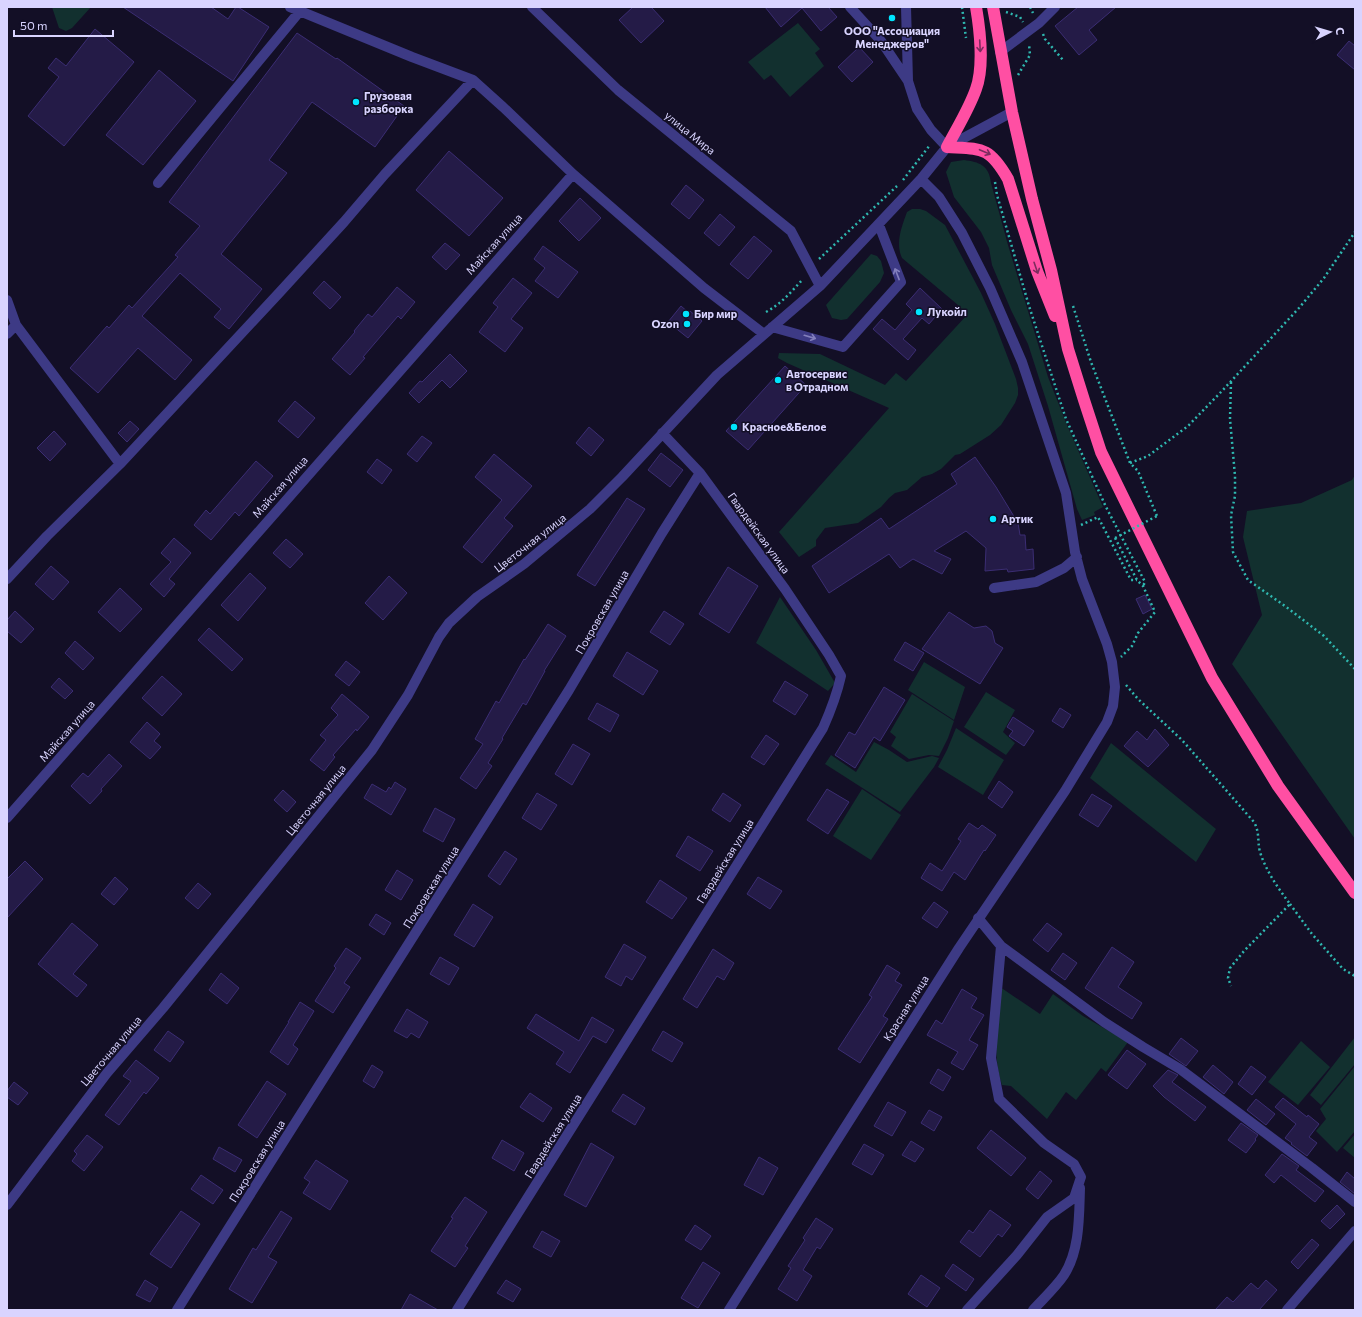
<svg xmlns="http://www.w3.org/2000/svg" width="1362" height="1317" viewBox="0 0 1362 1317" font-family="Commissioner,sans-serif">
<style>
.green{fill:#12302f}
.building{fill:#241b47;stroke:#3b2d73}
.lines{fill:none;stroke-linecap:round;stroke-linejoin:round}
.path{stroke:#2fb8b0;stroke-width:2.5;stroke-dasharray:2 3;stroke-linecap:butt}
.minor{stroke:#3d3a85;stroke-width:10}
.highway{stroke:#ff4fa3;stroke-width:12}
.path-bridge{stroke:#2fb8b0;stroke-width:2.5;stroke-dasharray:2 3;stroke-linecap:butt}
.oneway{stroke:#7d2c5e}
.oneway2{stroke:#837fbc}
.poi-dot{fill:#00e5ff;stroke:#130f26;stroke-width:1.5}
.labels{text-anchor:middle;stroke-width:3;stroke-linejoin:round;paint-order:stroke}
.poi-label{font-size:11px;font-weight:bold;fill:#d9d4ff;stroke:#130f26;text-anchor:start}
.street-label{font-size:11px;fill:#d9d4ff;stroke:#130f26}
</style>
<rect width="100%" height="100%" fill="#130f26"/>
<path class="green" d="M 52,7 L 91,7 L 72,28 L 66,31 L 59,28 Z
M 798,23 L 820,49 L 815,53 L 824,66 L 790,97 L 771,75 L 764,80 L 748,62 Z
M 964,160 C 979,162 989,165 991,183 L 1008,245 L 1048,377 L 1067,425 L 1103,507 L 1094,512 L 1095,515 L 1082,520 L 1077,509 L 1048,406 L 1028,344 L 1011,310 L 992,265 L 989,248 L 981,232 L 954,197 L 946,172 L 951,162 Z
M 912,209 L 920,209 L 926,211 L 945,225 L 981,293 L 995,324 L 1016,379 L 1018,388 L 1018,395 L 1015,403 L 1001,425 L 990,435 L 960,454 L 955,455 L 941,469 L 932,474 L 922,477 L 907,490 L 895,493 L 889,498 L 881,507 L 858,523 L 825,528 L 816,540 L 816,546 L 799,557 L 779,532 L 889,408 L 787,363 L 778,358 L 779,353 L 820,354 L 885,385 L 896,373 L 906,381 L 967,315 L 958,305 L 902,258 C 895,243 902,226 907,212 Z
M 871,254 L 877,256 L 881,261 L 884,273 L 880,282 L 847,319 L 841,320 L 832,318 L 826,305 Z
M 1355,475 L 1355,839 L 1232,664 L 1262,615 L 1243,537 L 1247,511 L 1301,503 L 1352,480 Z
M 780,597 L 816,650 L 835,683 L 828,691 L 756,643 Z
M 924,662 L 965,687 L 954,720 L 908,690 Z
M 986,692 L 1015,710 L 1003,732 L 1015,743 L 1006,755 L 964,727 Z
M 912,694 L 954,721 L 948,738 L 939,756 L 929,755 L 909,759 L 891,746 L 896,737 L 890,732 Z
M 956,728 L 1004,760 L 983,795 L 938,767 L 947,750 Z
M 874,742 L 889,750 L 907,762 L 932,756 L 939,758 L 934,767 L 900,812 L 825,764 L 831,755 L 856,772 Z
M 1111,743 L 1216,829 L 1196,862 L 1090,778 Z
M 862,789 L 901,815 L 871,860 L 833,836 Z
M 1000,987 L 1040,1014 L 1053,994 L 1083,1016 L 1128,1042 L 1106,1072 L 1101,1068 L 1076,1100 L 1066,1092 L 1047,1119 L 1011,1086 L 1002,1085 C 992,1054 997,1019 1000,987 Z
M 1355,1037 L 1355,1064 L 1321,1105 L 1310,1095 Z
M 1301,1041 L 1330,1067 L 1298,1105 L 1268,1082 Z
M 1355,1066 L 1355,1131 L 1337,1152 L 1316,1131 L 1326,1119 L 1320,1109 Z
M 1355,1134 L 1355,1158 L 1343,1148 Z"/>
<path class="building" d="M 123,7 L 211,7 L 228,19 L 236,7 L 238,7 L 269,27 L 233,81 Z
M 633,7 L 651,7 L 664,21 L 641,43 L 619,20 Z
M 765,7 L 828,7 L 837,17 L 821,31 L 802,8 L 781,27 Z
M 1078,7 L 1116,7 L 1089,30 L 1097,40 L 1079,55 L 1055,26 Z
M 95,29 L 134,62 L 64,146 L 28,116 L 59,77 L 48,68 L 56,58 L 66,66 Z
M 297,33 L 336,59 L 337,58 L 404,106 L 375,147 L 312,102 L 269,160 L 287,173 L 221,254 L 262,289 L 229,329 L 214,317 L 221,309 L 180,273 L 142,316 L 192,360 L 175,380 L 138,348 L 98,393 L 70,368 L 107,326 L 109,328 L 129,305 L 132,308 L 178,257 L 175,255 L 200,226 L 169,202 Z
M 1349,41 L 1355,46 L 1355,70 L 1337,55 Z
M 859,47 L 873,62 L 852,82 L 838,67 Z
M 159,70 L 196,101 L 143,165 L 106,135 Z
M 449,151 L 503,198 L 469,236 L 416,190 Z
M 686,185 L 704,200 L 689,219 L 671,204 Z
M 580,198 L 601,218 L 579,241 L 559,221 Z
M 720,214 L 735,227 L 719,246 L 704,233 Z
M 754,236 L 772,251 L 748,279 L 730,264 Z
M 445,243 L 460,255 L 446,270 L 432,257 Z
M 543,246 L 578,272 L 558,298 L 535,281 L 545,268 L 534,259 Z
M 513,278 L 532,293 L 511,319 L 523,328 L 505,352 L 479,332 L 498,307 L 493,303 Z
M 324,281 L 341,297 L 330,309 L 313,293 Z
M 397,287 L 415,302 L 401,319 L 398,316 L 363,357 L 365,358 L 350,375 L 332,359 L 355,332 L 354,331 L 368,314 L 372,317 Z
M 920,288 L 942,309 L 929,324 L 922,318 L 903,339 L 916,350 L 908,360 L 873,329 L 882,319 L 895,330 L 912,310 L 906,304 Z
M 681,306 L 689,313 L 690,311 L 702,321 L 688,338 L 668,322 Z
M 450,354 L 467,371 L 450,388 L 442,380 L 419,403 L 409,393 L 420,381 L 422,382 Z
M 785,366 L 806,385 L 748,450 L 726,431 Z
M 295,401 L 315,418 L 298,438 L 278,421 Z
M 130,421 L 139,429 L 127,442 L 118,433 Z
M 589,427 L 604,440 L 591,456 L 576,443 Z
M 54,431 L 66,444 L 50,461 L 37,448 Z
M 422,436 L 432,443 L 417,462 L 407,454 Z
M 661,453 L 683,470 L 670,487 L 648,470 Z
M 494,454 L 532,486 L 504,518 L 513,526 L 482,563 L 463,547 L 502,500 L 475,477 Z
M 975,457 L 996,487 L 1018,523 L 1020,535 L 1025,535 L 1026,550 L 1033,549 L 1034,569 L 1008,572 L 1007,569 L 985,571 L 986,548 L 966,531 L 934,551 L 951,559 L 942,574 L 913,559 L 900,568 L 889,554 L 829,593 L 812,566 L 881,518 L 889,529 L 957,484 L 951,474 Z
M 377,459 L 392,470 L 382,484 L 367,472 Z
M 256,461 L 273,476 L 239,516 L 235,512 L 211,540 L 194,525 L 206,510 L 210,514 Z
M 627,498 L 645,509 L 595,586 L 577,575 Z
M 174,538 L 191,553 L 169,579 L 175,584 L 164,597 L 150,584 L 171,562 L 161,553 Z
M 286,539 L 303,554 L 290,568 L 273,553 Z
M 51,566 L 69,582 L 53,600 L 35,584 Z
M 728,567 L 758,586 L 729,633 L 699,614 Z
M 250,573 L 266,588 L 238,621 L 221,605 Z
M 389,576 L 407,593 L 383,620 L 365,603 Z
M 120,588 L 142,609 L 120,632 L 98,612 Z
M 1145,595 L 1152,609 L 1143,614 L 1136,599 Z
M 15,611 L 34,629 L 21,643 L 7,631 L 7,620 Z
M 664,611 L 684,624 L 670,645 L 650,632 Z
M 949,612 L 974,628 L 986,626 L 992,631 L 995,643 L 1003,648 L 980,684 L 922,649 Z
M 548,624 L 566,636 L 544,671 L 545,671 L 526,705 L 523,703 L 502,738 L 503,739 L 488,763 L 492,766 L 476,789 L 460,778 L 483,744 L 475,739 L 496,701 L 499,703 L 524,659 L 525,660 Z
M 209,628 L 243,659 L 232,671 L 198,640 Z
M 75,641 L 94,658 L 83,670 L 65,653 Z
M 905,642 L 924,653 L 913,671 L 894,660 Z
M 627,652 L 658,671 L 643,695 L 613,676 Z
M 346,661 L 360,672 L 349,686 L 335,675 Z
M 162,676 L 182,694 L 162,716 L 142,698 Z
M 59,678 L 73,691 L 65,699 L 51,687 Z
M 785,681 L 808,695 L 795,715 L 773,701 Z
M 884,687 L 905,700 L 880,741 L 874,737 L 855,768 L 835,755 L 849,732 L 855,735 Z
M 342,694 L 369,717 L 357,731 L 356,729 L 333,755 L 335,757 L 324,771 L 310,760 L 326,740 L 320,735 L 338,715 L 331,708 Z
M 597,703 L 619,715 L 610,732 L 588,719 Z
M 1060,708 L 1071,715 L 1063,728 L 1052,721 Z
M 1013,717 L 1034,731 L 1024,746 L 1009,736 L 1013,731 L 1007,727 Z
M 147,722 L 160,734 L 154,741 L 161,747 L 150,759 L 130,742 Z
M 1155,729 L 1169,745 L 1148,767 L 1124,746 L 1137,731 L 1147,740 Z
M 766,735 L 779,744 L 764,765 L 751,757 Z
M 573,744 L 590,754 L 572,785 L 555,774 Z
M 109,754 L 122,766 L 101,789 L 102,791 L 90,804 L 71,786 L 83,773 L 88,777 Z
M 999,781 L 1013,792 L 1002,808 L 988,798 Z
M 395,782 L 406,789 L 391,815 L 364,798 L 372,784 L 386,792 L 389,787 L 391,789 Z
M 827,789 L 849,802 L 828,834 L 807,820 Z
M 283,790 L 296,802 L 287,812 L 274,800 Z
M 537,793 L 557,805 L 541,830 L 522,818 Z
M 723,793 L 741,805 L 730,822 L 712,810 Z
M 1092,794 L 1112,806 L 1098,827 L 1079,815 Z
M 435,808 L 455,819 L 443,842 L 423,831 Z
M 969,823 L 978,829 L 982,825 L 996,835 L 985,851 L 984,850 L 965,880 L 954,872 L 942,891 L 921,878 L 930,863 L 942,871 L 961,841 L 958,839 Z
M 688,836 L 713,851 L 700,871 L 676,856 Z
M 505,851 L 517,859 L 500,885 L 488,876 Z
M 25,861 L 43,879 L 7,918 L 7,879 Z
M 397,870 L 413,880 L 401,900 L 385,890 Z
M 115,877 L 128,889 L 114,905 L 101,894 Z
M 758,877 L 782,891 L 770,909 L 747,894 Z
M 660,880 L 687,898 L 672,919 L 646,902 Z
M 198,883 L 211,894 L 198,909 L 185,898 Z
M 934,902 L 948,912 L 937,928 L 922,918 Z
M 473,904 L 493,917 L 474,947 L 454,935 Z
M 376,914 L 391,923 L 384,935 L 369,925 Z
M 72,923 L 98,945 L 73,974 L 87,985 L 77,997 L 38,964 Z
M 1047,923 L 1062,934 L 1048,952 L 1033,940 Z
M 624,944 L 646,957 L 632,980 L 626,976 L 621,986 L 605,977 Z
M 1112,947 L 1134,962 L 1118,987 L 1142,1003 L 1132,1019 L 1085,988 Z
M 346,948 L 361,958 L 344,983 L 350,987 L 333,1013 L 315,1001 L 336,968 L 334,966 Z
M 713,949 L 734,963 L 724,980 L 717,976 L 697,1008 L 683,999 Z
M 1063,953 L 1077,963 L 1065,980 L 1051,970 Z
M 440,957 L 459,968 L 449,985 L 430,974 Z
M 887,965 L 900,973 L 895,981 L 902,985 L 883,1016 L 888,1019 L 860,1063 L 838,1049 L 872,997 L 869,995 Z
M 221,973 L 239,988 L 227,1004 L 209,990 Z
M 962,989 L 977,998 L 971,1008 L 984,1015 L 969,1040 L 978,1045 L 963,1070 L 951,1063 L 958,1052 L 927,1035 L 936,1020 L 942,1024 Z
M 300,1002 L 314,1011 L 293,1045 L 298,1049 L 288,1065 L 270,1052 L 289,1022 L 288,1022 Z
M 407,1009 L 428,1022 L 419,1038 L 411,1033 L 407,1038 L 394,1031 Z
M 536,1014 L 579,1041 L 592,1017 L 614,1030 L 606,1043 L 593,1036 L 570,1073 L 556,1064 L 564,1052 L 527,1028 Z
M 168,1031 L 184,1042 L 170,1062 L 154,1050 Z
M 663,1031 L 683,1043 L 672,1062 L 652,1050 Z
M 1181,1038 L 1198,1051 L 1186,1066 L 1169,1054 Z
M 1127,1050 L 1146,1064 L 1127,1089 L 1108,1075 Z
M 136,1060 L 159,1078 L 146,1094 L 144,1092 L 119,1125 L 105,1115 L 131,1081 L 123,1076 Z
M 372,1065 L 383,1072 L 374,1088 L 363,1081 Z
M 1213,1065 L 1233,1082 L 1224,1094 L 1203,1077 Z
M 1251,1066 L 1266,1077 L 1252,1095 L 1238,1084 Z
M 938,1069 L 951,1077 L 943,1091 L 930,1083 Z
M 1168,1070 L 1178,1075 L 1172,1082 L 1206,1107 L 1195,1121 L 1164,1097 L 1153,1086 Z
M 267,1081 L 286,1094 L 257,1138 L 238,1125 Z
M 14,1082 L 28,1093 L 18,1105 L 7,1097 L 7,1091 Z
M 530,1093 L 552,1108 L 543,1122 L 520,1107 Z
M 623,1094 L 645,1108 L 635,1125 L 612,1111 Z
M 1283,1098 L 1307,1117 L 1308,1115 L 1319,1124 L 1309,1137 L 1317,1143 L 1307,1156 L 1291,1144 L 1292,1143 L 1285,1138 L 1296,1124 L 1275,1107 Z
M 1256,1099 L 1275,1114 L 1266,1125 L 1247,1110 Z
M 888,1102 L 906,1112 L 892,1136 L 874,1126 Z
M 929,1110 L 942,1117 L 934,1131 L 921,1123 Z
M 1241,1123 L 1258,1135 L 1255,1139 L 1256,1140 L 1246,1153 L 1228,1140 Z
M 991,1130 L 1026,1158 L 1011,1176 L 977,1148 Z
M 87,1135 L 103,1147 L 84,1171 L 72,1161 L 77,1154 L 74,1151 Z
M 502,1140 L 524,1153 L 514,1171 L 492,1158 Z
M 911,1141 L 924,1149 L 915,1162 L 902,1155 Z
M 591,1143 L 614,1157 L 586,1207 L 564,1195 Z
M 864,1144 L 884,1155 L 872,1175 L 852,1164 Z
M 219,1147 L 242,1160 L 235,1172 L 213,1159 Z
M 1282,1154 L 1299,1166 L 1296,1170 L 1324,1191 L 1315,1202 L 1281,1175 L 1274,1183 L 1265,1175 Z
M 759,1157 L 778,1168 L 763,1195 L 744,1185 Z
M 316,1160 L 348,1181 L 330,1210 L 303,1193 L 310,1182 L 304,1178 Z
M 1040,1171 L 1052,1181 L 1038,1199 L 1026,1189 Z
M 1347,1172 L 1355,1179 L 1355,1194 L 1340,1182 Z
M 201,1175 L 223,1190 L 213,1204 L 191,1189 Z
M 465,1197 L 487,1212 L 465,1246 L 468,1248 L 455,1267 L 431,1251 L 453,1218 L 451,1217 Z
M 1337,1205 L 1345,1214 L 1330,1229 L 1321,1221 Z
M 990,1210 L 1011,1225 L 1002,1237 L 998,1234 L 980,1257 L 960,1242 L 969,1230 L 973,1233 Z
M 181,1211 L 200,1224 L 171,1268 L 150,1254 Z
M 281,1211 L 292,1218 L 268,1257 L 277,1262 L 252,1303 L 229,1289 L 253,1248 L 256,1250 Z
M 816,1218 L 833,1229 L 820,1249 L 817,1247 L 803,1270 L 812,1276 L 797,1301 L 778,1289 L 791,1268 L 788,1266 L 805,1240 L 803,1238 Z
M 695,1225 L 711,1236 L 701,1250 L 685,1240 Z
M 542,1231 L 560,1241 L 551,1257 L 533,1247 Z
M 1312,1239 L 1319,1245 L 1298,1269 L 1291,1262 Z
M 703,1262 L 720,1273 L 698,1308 L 681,1298 Z
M 953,1264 L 974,1279 L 966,1291 L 945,1276 Z
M 921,1275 L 940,1288 L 927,1307 L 908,1294 Z
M 145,1280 L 158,1288 L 150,1302 L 136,1295 Z
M 506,1280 L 521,1289 L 513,1302 L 497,1293 Z
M 1266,1280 L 1277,1290 L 1259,1310 L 1215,1310 L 1227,1297 L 1233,1302 L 1251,1283 L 1258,1289 Z
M 410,1294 L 438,1310 L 401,1310 Z"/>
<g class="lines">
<path class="path" d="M 962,7 L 966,38
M 1030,7 L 1033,13
M 1006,12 L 1020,17 L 1023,22
M 1043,34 L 1045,39 L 1063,60
M 1018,75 L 1030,55 L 1029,44
M 903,180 L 930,145
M 995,182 L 997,195 L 1029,306 L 1066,419 L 1106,507 L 1145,582 L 1143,586
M 819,259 L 897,186
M 1073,306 L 1091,362 L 1130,463 L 1138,471 L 1157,516
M 766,312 C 781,304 792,291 803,279
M 1231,382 L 1230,419 L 1235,476 L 1235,496 L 1231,515 L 1233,552 L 1248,580 L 1285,606 L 1324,636 L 1355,669
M 1130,463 L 1148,456 L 1188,426 L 1221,392 L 1299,308 L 1324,278 L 1355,232
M 1081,525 L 1098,517 L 1131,580 L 1137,580
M 1115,538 L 1137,580 L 1143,586 L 1155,612 L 1138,633 L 1132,646 L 1121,657
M 1126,685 L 1138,699 L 1182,740 L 1254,822 C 1260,833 1257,840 1260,852 C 1266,871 1278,888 1290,904 L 1244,951 L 1230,968 L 1228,978 L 1231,986
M 1290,904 L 1312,934 L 1343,969 L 1355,976"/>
<path class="minor" d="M 290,7 L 412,57 L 473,80
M 532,7 L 618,90 L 791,231 L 820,286
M 850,7 L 881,41 L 908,81 L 917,109 L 931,130 L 947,147
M 906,7 L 908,81
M 1000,52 L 1039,23 L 1055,7
M 158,183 L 300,11
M 7,300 L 16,325 L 120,464
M 772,327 L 843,347 L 901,282 L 879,225
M 7,334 L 16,325
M 7,579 L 47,536 L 120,464 L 279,293 L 344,222 L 385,174 L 473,80 L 503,107 L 573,174 L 704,288 L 764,334
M 994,588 L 1036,582 L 1064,568 L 1077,557
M 7,818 L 573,174
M 1001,946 L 1104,1022 L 1143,1047 L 1180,1069 L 1312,1168 L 1355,1202
M 7,1205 L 107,1073 L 163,1008 L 372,750 L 408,695 L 439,637 L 449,623 L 477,597 L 524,564 L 590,509 L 622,477 L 717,375 L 820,286 L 921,179 L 947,147 L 1012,112
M 177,1310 L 569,690 L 662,533 L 700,473
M 457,1310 L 823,728 C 831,710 837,694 841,676 L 829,655 L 785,589 L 700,473 L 662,433
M 729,1310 L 959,948 L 1065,791 L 1107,722 L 1113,706 L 1115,687 L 1112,662 L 1107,644 L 1082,579 L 1075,552 L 1066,493 L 1022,362 L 990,288 L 962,233 L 939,197 L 921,179
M 967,1310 L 1017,1255 L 1047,1217 L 1074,1198 L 1081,1177 L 1074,1164 L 1044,1143 L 999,1099 L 991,1058 L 1001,946 L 978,918
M 1033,1310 C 1042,1300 1056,1287 1064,1275 C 1080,1250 1079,1217 1080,1188
M 1287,1310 L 1355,1231"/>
<path class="highway" d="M 976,7 C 980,30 984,67 976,89 C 969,109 957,128 947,147 C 982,149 989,146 1008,179 L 1037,271 L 1055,316
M 993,7 L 1012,112 L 1032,199 L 1051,270 L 1068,349 L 1084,400 L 1101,452 L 1212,678 L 1278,786 L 1355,893"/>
<path class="path-bridge" d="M 1115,538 L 1157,516"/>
</g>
<defs><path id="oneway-shaft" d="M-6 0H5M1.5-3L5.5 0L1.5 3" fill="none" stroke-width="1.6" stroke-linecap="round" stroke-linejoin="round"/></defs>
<g class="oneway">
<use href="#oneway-shaft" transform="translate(980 46) rotate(87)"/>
<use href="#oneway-shaft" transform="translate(985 152) rotate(23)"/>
<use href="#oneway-shaft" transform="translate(1036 268) rotate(71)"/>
</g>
<g class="oneway2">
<use href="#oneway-shaft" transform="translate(897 274) rotate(-111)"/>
<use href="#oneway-shaft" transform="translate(810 337) rotate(16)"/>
</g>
<g class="poi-dot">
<circle cx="892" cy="18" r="4"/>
<circle cx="356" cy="102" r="4"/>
<circle cx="919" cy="312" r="4"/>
<circle cx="686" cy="314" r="4"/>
<circle cx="687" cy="324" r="4"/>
<circle cx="778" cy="380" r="4"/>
<circle cx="734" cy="427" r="4"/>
<circle cx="993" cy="519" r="4"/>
</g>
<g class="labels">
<g class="poi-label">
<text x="892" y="35" text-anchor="middle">ООО "Ассоциация<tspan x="892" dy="13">Менеджеров"</tspan></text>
<text x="364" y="100">Грузовая<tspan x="364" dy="13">разборка</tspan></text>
<text x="927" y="316">Лукойл</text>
<text x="694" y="318">Бир мир</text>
<text x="679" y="328" text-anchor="end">Ozon</text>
<text x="786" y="378">Автосервис<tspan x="786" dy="13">в Отрадном</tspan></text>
<text x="742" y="431">Красное&amp;Белое</text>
<text x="1001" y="523">Артик</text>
</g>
<g class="street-label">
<text transform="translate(690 133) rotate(39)" y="4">улица Мира</text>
<text transform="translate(494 244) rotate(-48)" y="4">Майская улица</text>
<text transform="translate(280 487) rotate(-49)" y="4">Майская улица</text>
<text transform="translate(759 533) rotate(54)" y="4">Гвардейская улица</text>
<text transform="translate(530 543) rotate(-38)" y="4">Цветочная улица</text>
<text transform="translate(602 612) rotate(-60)" y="4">Покровская улица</text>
<text transform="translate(67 731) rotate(-49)" y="4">Майская улица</text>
<text transform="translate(316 800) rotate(-51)" y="4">Цветочная улица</text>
<text transform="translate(725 861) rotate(-58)" y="4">Гвардейская улица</text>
<text transform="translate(431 887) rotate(-58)" y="4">Покровская улица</text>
<text transform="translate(906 1008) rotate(-58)" y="4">Красная улица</text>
<text transform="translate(111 1051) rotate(-50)" y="4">Цветочная улица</text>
<text transform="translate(553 1136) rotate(-58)" y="4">Гвардейская улица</text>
<text transform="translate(257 1161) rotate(-58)" y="4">Покровская улица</text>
</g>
</g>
<rect width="1362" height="1317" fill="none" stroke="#d9d4ff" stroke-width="16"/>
<g transform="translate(1330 32) rotate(85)" stroke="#130f26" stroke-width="3" paint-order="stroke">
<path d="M0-3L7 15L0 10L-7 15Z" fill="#d9d4ff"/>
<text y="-6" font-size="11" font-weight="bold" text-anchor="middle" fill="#d9d4ff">С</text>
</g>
<path d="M14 30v6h99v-6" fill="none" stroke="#d9d4ff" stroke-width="2"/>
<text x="20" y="30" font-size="12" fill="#d9d4ff" stroke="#130f26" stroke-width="3" paint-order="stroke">50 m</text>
</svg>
